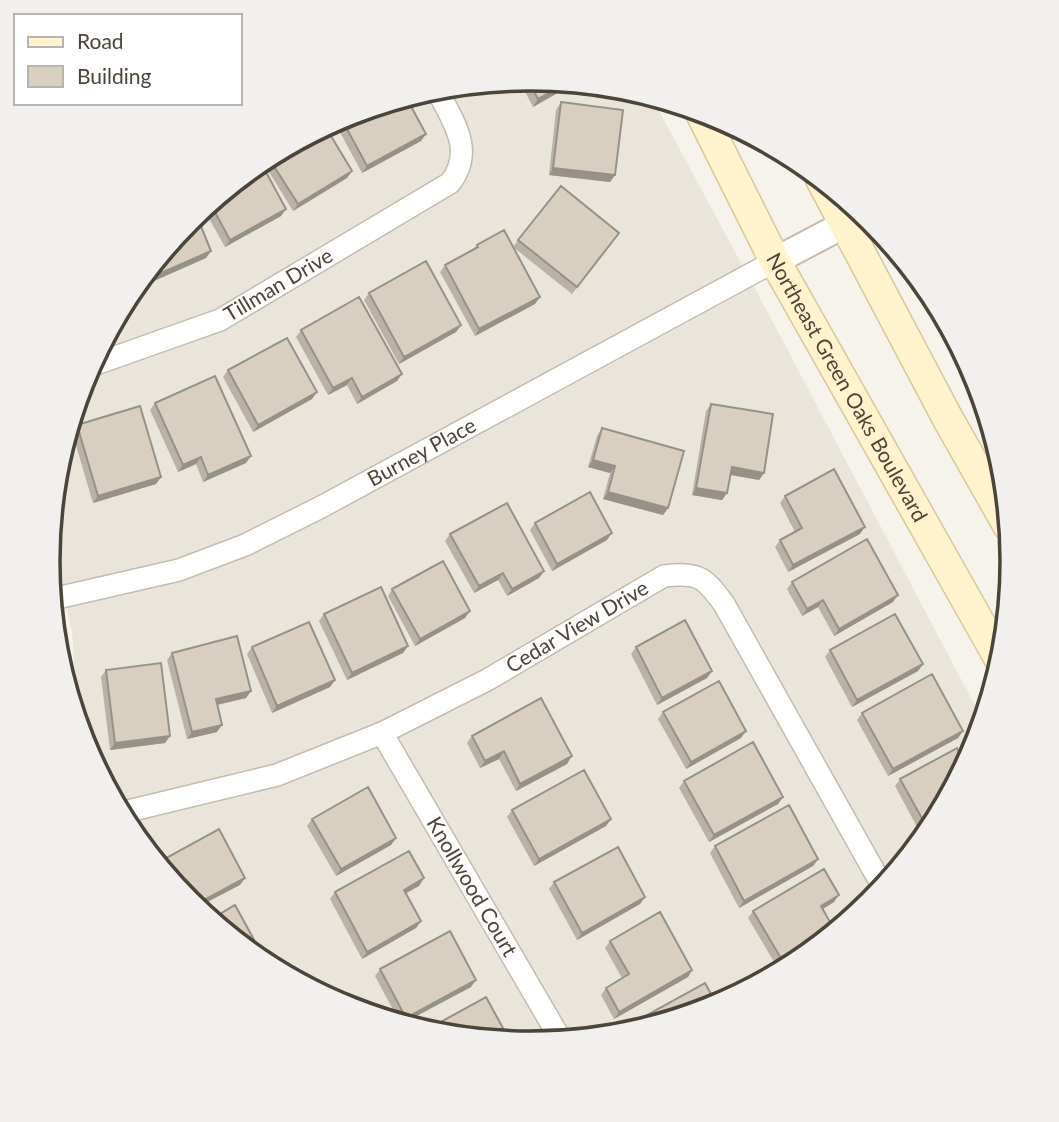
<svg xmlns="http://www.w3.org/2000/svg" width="1059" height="1122" viewBox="0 0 1059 1122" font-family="Lato,sans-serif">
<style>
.residential{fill:#eae5da}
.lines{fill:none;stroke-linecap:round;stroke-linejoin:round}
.minor-casing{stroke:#c2bbae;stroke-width:24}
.tertiary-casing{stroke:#c2bbae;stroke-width:30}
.secondary-casing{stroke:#d6c79b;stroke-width:33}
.minor{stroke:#fff;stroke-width:21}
.tertiary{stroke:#fff;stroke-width:26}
.secondary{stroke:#fff3cd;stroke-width:30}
.wall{fill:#bab2a6}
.shaded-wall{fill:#979187}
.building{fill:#d8cfc1;stroke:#979187;stroke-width:2}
.labels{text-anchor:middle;stroke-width:6;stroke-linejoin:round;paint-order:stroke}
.street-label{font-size:21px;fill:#4b4439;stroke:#fff}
.rim{fill:none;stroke:#4b4439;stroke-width:3.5}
</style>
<rect width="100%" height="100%" fill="#f6f3ec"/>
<path class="residential" d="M 530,79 L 624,88 L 651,96 L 775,326 L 983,721 L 975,746 L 930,829 L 870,902 L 797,962 L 714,1007 L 623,1034 L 529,1043 L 435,1034 L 345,1006 L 261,962 L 188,902 L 128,829 L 84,745 L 79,730 L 72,632 L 57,567 L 48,568 L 47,561 L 57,467 L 84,376 L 129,293 L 189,220 L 262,160 L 345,115 L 436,88 Z"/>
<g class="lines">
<defs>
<g id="minor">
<path id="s1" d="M 90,366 L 220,320 L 450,183 C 476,150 452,120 436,88"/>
<path id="s2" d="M 51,601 L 57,598 L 179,570 L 245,545 L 323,506 L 775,261"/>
<path id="s3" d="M 382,733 L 561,1040"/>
<path id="s4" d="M 120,813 L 277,775 L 382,733 L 487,680 L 664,576 C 699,572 704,577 724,604 L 883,887"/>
</g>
<path id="tertiary" d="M 775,261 L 864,214"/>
<g id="secondary">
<path id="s5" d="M 700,111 L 775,261 L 1001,661"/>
<path d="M 821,179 L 948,419 L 1008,525"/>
</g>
</defs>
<use href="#minor" class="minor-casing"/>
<use href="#tertiary" class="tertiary-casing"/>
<use href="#secondary" class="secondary-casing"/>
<use href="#minor" class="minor"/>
<use href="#tertiary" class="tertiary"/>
<use href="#secondary" class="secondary"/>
</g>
<path class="wall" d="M 530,79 L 575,83 L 533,107 L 519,80 Z
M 561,102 L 615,175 L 610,182 L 549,175 L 556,110 Z
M 345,115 L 426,134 L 421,141 L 362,173 L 334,121 Z
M 270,160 L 352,171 L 347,178 L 293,211 L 266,167 Z
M 260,161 L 286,209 L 281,216 L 225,247 L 203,208 Z
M 189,220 L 211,251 L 206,258 L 147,284 L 143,275 Z
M 518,240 L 614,240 L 572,294 L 513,247 Z
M 477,245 L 540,297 L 535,304 L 475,336 L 440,272 L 445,265 L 473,250 Z
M 369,293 L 461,325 L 456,332 L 399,364 L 364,300 Z
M 301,330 L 402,374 L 397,381 L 357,404 L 347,385 L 328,395 L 296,337 Z
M 228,370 L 312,399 L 253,432 L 223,377 Z
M 155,403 L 246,463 L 203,482 L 196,464 L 178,472 L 150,410 Z
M 711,404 L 764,473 L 759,480 L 730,475 L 727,493 L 722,500 L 692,495 L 706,411 Z
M 77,425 L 161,477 L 156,484 L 93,503 L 72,432 Z
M 602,428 L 668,508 L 663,515 L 603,499 L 610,473 L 588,467 L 597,436 Z
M 785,496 L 860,534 L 788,572 L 775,547 L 780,540 L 795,532 L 780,503 Z
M 535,523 L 607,540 L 552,571 L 530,530 Z
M 450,534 L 544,571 L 539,578 L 507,596 L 498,580 L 474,593 L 445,541 Z
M 792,582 L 893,602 L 834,636 L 818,607 L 802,616 L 787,589 Z
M 392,589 L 470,611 L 465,618 L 415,646 L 388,596 Z
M 324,614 L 408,646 L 403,653 L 347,680 L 319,621 Z
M 252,647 L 335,680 L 330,687 L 272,713 L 247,654 Z
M 636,647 L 712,671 L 707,678 L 657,705 L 631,654 Z
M 830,650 L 923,664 L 918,671 L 852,707 L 825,657 Z
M 172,653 L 251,691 L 246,698 L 218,705 L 217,732 L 187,739 L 167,660 Z
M 106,670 L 170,736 L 165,743 L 110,750 L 101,677 Z
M 663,712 L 741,738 L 686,769 L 658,719 Z
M 862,713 L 963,731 L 958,738 L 888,776 L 857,720 Z
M 472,736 L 567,764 L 516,791 L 499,759 L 480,768 L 467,743 Z
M 900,779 L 930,829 L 923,838 L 895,786 Z
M 684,781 L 783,797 L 778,804 L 709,842 L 679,788 Z
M 512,810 L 611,819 L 606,826 L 534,866 L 507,817 Z
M 312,819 L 396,838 L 391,845 L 336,876 L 307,826 Z
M 715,846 L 818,859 L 813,866 L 739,908 L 710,853 Z
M 424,878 L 419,886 L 406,893 L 421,921 L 416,928 L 362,959 L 330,899 L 335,892 Z
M 554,882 L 645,897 L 640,904 L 577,940 L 549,889 Z
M 834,902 L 823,909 L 835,931 L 799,961 L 780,972 L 748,918 L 753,911 Z
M 610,941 L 692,970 L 688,977 L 614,1019 L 601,995 L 606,988 L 622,978 L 605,948 Z
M 380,969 L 471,987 L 402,1024 L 400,1023 L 375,976 Z
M 714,1007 L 625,1033 L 624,1032 L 629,1025 Z"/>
<path class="shaded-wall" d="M 569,83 L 575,83 L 533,107 L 538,99 Z
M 426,134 L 421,141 L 362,173 L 367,166 Z
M 553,168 L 615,175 L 610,182 L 549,175 Z
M 352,171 L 347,178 L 293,211 L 298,204 Z
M 286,209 L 281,216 L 225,247 L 230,240 Z
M 211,251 L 206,258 L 147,284 L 152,277 Z
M 138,286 L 133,293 L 128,295 L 133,287 Z
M 540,297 L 535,304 L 475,336 L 479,329 Z
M 461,325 L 456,332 L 399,364 L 404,357 Z
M 402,374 L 397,381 L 357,404 L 362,397 Z
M 352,378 L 347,385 L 328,395 L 333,388 Z
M 317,392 L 312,399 L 253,432 L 258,425 Z
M 251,456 L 246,463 L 203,482 L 208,475 Z
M 201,457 L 196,464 L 178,472 L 183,465 Z
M 593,460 L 615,466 L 610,473 L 588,467 Z
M 732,467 L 764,473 L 759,480 L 727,474 Z
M 161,477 L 156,484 L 93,503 L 98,496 Z
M 696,488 L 727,493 L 722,500 L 692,495 Z
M 608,492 L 668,508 L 663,515 L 603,499 Z
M 54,495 L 61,495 L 56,502 L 53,502 Z
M 865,527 L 860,534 L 788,572 L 793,565 Z
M 612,533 L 607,540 L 552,571 L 557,564 Z
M 544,571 L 539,578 L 507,596 L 512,589 Z
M 503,573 L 498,580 L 474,593 L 479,586 Z
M 898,595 L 893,602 L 834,636 L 839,629 Z
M 823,600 L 818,607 L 802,616 L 807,609 Z
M 470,611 L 465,618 L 415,646 L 420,639 Z
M 408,646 L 403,653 L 347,680 L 352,673 Z
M 923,664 L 918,671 L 852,707 L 857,700 Z
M 712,671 L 707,678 L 657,705 L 662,698 Z
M 335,680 L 330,687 L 272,713 L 277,706 Z
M 251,691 L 246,698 L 211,706 L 216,699 Z
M 222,725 L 217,732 L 187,739 L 192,732 Z
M 746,731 L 741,738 L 686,769 L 691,762 Z
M 963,731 L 958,738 L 888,776 L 893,769 Z
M 170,736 L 165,743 L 110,750 L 115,743 Z
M 504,751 L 499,759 L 480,768 L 485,761 Z
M 572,756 L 567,764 L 516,791 L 520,784 Z
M 783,797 L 778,804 L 709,842 L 714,835 Z
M 611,819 L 606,826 L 534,866 L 539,859 Z
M 396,838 L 391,845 L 336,876 L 341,869 Z
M 818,859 L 813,866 L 739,908 L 744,901 Z
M 245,878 L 240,885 L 196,908 L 193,906 Z
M 424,878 L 419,886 L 399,897 L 404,890 Z
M 839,895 L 834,902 L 816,913 L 821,906 Z
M 645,897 L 640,904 L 577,940 L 582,933 Z
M 421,921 L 416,928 L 362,959 L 367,952 Z
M 817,946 L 799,961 L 781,971 L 785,965 Z
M 692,970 L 688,977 L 614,1019 L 619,1012 Z
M 476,980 L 471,987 L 401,1024 L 406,1018 Z"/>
<path class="building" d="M 527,79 L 530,79 L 569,83 L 538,99 Z
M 406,97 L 426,134 L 367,166 L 341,118 L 345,115 Z
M 561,102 L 623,110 L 615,175 L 553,168 Z
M 325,126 L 352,171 L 298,204 L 270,160 Z
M 260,161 L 286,209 L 230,240 L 210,203 Z
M 561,186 L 619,233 L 577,287 L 518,240 Z
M 196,214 L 211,251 L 152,277 L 149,269 L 189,220 Z
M 504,230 L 540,297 L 479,329 L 445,265 L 478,247 L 477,245 Z
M 426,261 L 461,325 L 404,357 L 369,293 Z
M 359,297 L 402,374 L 362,397 L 352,378 L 333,388 L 301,330 Z
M 287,338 L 317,392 L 258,425 L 228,370 Z
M 215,376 L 251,456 L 208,475 L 201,457 L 183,465 L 155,403 Z
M 711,404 L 773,414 L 764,473 L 732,467 L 727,493 L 696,488 Z
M 140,406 L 161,477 L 98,496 L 77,425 Z
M 602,428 L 684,451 L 668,508 L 608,492 L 615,466 L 593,460 Z
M 62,450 L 61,495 L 54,495 L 57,467 Z
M 834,469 L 865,527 L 793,565 L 780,540 L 802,528 L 785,496 Z
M 590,492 L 612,533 L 557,564 L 535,523 Z
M 507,503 L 544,571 L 512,589 L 503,573 L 479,586 L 450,534 Z
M 867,539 L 898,595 L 839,629 L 823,600 L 807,609 L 792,582 Z
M 443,561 L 470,611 L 420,639 L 392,589 Z
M 381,587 L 408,646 L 352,673 L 324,614 Z
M 895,614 L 923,664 L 857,700 L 830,650 Z
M 685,620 L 712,671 L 662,698 L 636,647 Z
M 309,622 L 335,680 L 277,706 L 252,647 Z
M 237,636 L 251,691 L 216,699 L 222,725 L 192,732 L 172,653 Z
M 161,663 L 170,736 L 115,743 L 106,670 Z
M 932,674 L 963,731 L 893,769 L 862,713 Z
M 719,681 L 746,731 L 691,762 L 663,712 Z
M 541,698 L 572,756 L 520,784 L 504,751 L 485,761 L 472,736 Z
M 753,742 L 783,797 L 714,835 L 684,781 Z
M 957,748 L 965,763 L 929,831 L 900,779 Z
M 584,770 L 611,819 L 539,859 L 512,810 Z
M 368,787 L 396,838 L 341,869 L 312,819 Z
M 789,805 L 818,859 L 744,901 L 715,846 Z
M 219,829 L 245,878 L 193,906 L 188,902 L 157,863 Z
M 618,847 L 645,897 L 582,933 L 554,882 Z
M 409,851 L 424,878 L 404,890 L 421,921 L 367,952 L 335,892 Z
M 824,869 L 839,895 L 821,906 L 835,931 L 817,946 L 785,965 L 753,911 Z
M 235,905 L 264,958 L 259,960 L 210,920 Z
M 660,912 L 692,970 L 619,1012 L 606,988 L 629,974 L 610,941 Z
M 450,931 L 476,980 L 406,1018 L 380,969 Z
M 283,966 L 289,976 L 276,970 Z
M 705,983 L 717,1005 L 633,1031 L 629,1025 Z
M 486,997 L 510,1041 L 435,1034 L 429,1032 L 428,1029 Z"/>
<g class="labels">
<g class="street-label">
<text dy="7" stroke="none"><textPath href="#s1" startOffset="206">Tillman Drive</textPath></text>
<text dy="7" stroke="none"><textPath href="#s5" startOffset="313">Northeast Green Oaks Boulevard</textPath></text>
<text dy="7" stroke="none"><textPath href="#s2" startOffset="402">Burney Place</textPath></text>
<text dy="7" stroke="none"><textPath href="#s4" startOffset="497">Cedar View Drive</textPath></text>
<text dy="7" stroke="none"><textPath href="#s3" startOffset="178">Knollwood Court</textPath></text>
</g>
</g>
<path d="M0 0H1059V1122H0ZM60 561a470 470 0 1 1 940 0a470 470 0 1 1-940 0Z" fill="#f1f0ef" fill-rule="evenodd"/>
<path class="rim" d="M60 561a470 470 0 1 1 940 0a470 470 0 1 1-940 0Z"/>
<rect x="14" y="14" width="228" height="91" fill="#ffffff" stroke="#b7b4b0" stroke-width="2"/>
<rect x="28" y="37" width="35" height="10" fill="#fff3cd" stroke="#b7b4b0" stroke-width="2"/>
<text x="77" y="49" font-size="21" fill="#4b4439">Road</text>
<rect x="28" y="66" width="35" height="21" fill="#d8cfc1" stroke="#b7b4b0" stroke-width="2"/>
<text x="77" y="84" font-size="21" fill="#4b4439">Building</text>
</svg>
